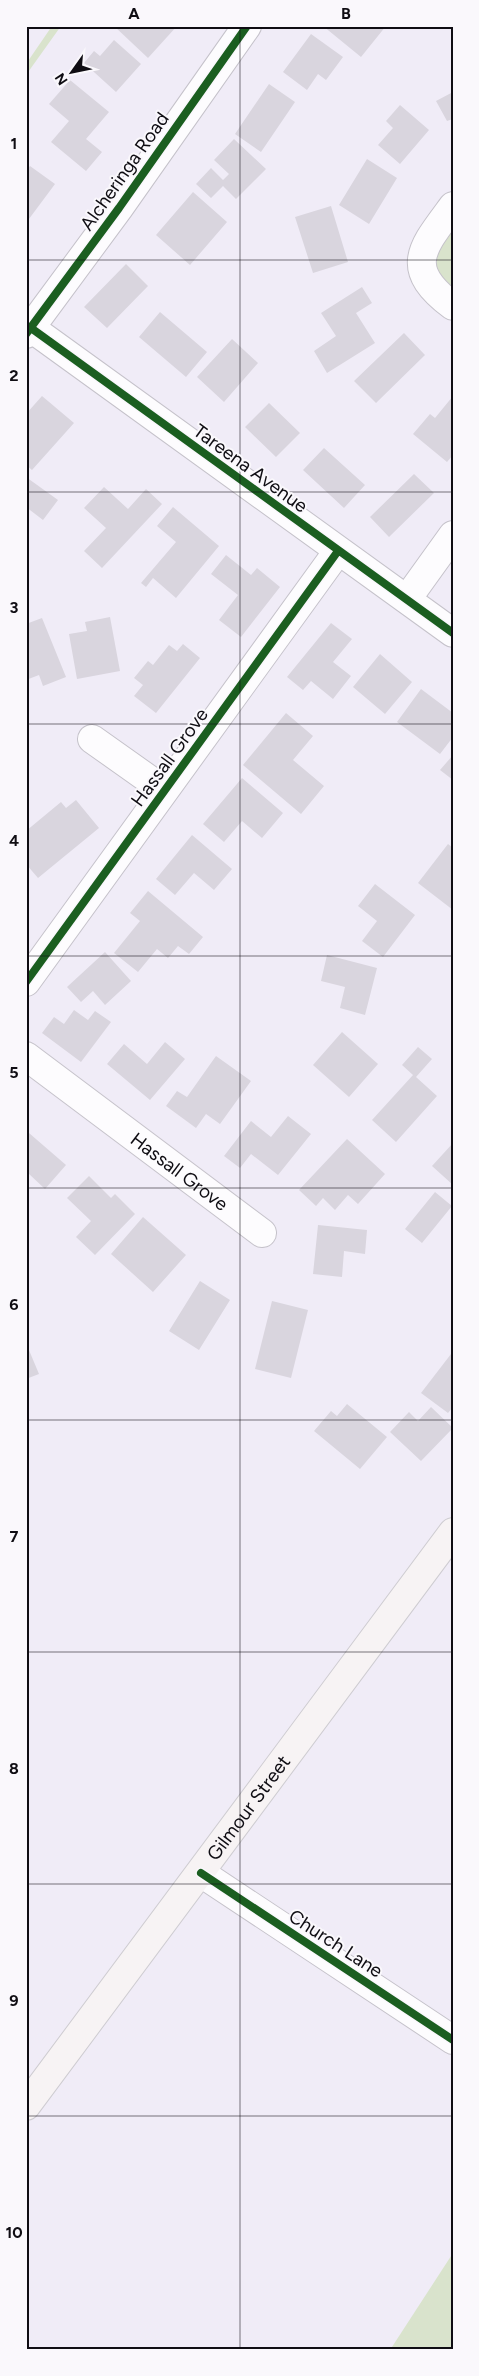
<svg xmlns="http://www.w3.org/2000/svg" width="479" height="2376" viewBox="0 0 479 2376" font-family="Figtree,sans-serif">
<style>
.green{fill:#d9e3cc}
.building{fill:#d9d5de}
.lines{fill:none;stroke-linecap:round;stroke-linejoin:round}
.minor-casing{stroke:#c5c2ca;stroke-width:30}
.major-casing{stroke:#ceccd1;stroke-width:30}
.minor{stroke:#fdfcfe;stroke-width:28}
.major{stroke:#f7f3f4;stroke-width:28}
.cycleway-casing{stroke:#faf8fc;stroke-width:11}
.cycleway{stroke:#1b5e20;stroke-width:8}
.grid{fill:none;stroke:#0f0d13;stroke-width:1;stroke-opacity:0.55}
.labels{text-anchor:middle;stroke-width:4;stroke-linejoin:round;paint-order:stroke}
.street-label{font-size:19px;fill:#0f0d13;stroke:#faf8fc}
.neatline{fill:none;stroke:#0f0d13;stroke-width:2}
.grid-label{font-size:16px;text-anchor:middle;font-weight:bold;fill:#0f0d13}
</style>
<rect width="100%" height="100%" fill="#f0ecf7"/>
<path class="green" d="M 52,26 L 61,26 L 26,75 L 26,64 Z
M 453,206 L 453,306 L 423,249 Z
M 453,2253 L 453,2350 L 390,2350 Z"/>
<path class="building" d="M 114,26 L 177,26 L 148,58 Z
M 323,26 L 386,26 L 361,57 Z
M 311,34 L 343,57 L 326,80 L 318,74 L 307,90 L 283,72 Z
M 114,40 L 141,64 L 116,92 L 84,63 L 94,51 L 100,56 Z
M 70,80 L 109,112 L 86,139 L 102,152 L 86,171 L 51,142 L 69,121 L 49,104 Z
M 269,84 L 295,102 L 261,152 L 235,134 Z
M 453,92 L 453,119 L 447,121 L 436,101 Z
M 400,105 L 429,130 L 400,164 L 378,145 L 393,128 L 386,121 Z
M 234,139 L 266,169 L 236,199 L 223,186 L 211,198 L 196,184 L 211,168 L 223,180 L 229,174 L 214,160 Z
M 367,159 L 397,178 L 369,224 L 339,205 Z
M 30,166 L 55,184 L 26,223 L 26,171 Z
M 193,192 L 227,222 L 190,265 L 156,235 Z
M 331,206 L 348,262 L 313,273 L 295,217 Z
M 126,264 L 148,286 L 107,328 L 84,307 Z
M 362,287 L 372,303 L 356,313 L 375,343 L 327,373 L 314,351 L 336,336 L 321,313 Z
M 160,312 L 207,352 L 186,377 L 139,337 Z
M 404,333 L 425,355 L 376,403 L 354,381 Z
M 232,339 L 258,363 L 224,402 L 197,377 Z
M 42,396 L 74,423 L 32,470 L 26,465 L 26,414 Z
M 453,396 L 453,455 L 447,462 L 413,434 L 430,414 L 435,418 Z
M 269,403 L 300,433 L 276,457 L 245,427 Z
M 324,448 L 365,485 L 344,508 L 303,470 Z
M 414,474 L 434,493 L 389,537 L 370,517 Z
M 26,477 L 58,500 L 43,520 L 26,507 Z
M 104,487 L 128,509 L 146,489 L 162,504 L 102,568 L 84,551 L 106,528 L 84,508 Z
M 173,507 L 219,546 L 176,598 L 153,578 L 146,587 L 141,583 L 176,542 L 157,526 Z
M 226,555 L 251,575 L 257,568 L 280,587 L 241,637 L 219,620 L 238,595 L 211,574 Z
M 110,617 L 120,671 L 77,679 L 69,634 L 87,631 L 85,622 Z
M 42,618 L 66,677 L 43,686 L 39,675 L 26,680 L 26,624 Z
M 331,623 L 352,639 L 333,662 L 351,676 L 333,699 L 311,681 L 303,690 L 287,677 Z
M 183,644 L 200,658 L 156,713 L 134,696 L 143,685 L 134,678 L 148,661 L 153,665 L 169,645 L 177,651 Z
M 380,654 L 412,682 L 385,714 L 353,687 Z
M 421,689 L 453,713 L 453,737 L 440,754 L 397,722 Z
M 286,713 L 313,736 L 293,760 L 324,786 L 301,814 L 243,765 Z
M 453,755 L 453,780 L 440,770 Z
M 242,778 L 283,813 L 262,838 L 242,821 L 224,842 L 203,824 Z
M 76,800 L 99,828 L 38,878 L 26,864 L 26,831 L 61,802 L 66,808 Z
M 192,835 L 232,869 L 214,890 L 194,873 L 175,895 L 156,879 Z
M 448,844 L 453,848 L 453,910 L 418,883 Z
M 375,884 L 415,915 L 383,957 L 362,941 L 377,921 L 358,906 Z
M 148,891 L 203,937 L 189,954 L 178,946 L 168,958 L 157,949 L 138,972 L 114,953 L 140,921 L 130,913 Z
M 105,952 L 131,981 L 105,1005 L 93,991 L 81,1002 L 67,987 Z
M 327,955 L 377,968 L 365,1015 L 340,1008 L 345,987 L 321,981 Z
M 74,1010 L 88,1020 L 95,1011 L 111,1022 L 81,1062 L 42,1033 L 54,1017 L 64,1024 Z
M 342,1032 L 378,1064 L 349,1097 L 313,1065 Z
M 165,1042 L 185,1059 L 150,1100 L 107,1064 L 124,1044 L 147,1064 Z
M 418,1047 L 432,1059 L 416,1077 L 437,1096 L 396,1142 L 372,1120 L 413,1075 L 402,1065 Z
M 216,1056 L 251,1081 L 220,1124 L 206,1114 L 196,1128 L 166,1106 L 177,1091 L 187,1097 Z
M 288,1116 L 311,1134 L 278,1175 L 251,1154 L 240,1168 L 224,1156 L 251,1121 L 271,1137 Z
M 29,1133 L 66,1165 L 45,1189 L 28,1173 L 26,1175 L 26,1136 Z
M 347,1139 L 385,1174 L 358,1204 L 348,1195 L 335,1210 L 323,1198 L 316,1206 L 299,1190 Z
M 453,1143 L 453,1185 L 432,1166 Z
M 89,1176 L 111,1198 L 115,1194 L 135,1214 L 95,1255 L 76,1237 L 91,1221 L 67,1198 Z
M 435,1192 L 452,1206 L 422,1243 L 405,1229 Z
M 143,1217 L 186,1255 L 153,1292 L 111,1254 Z
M 318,1225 L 367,1230 L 365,1254 L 344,1251 L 342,1277 L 313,1274 Z
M 200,1281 L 230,1300 L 199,1350 L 169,1331 Z
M 272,1301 L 308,1310 L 291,1378 L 255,1369 Z
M 26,1343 L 39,1374 L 26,1379 Z
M 451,1354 L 453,1355 L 453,1407 L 448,1413 L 421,1393 Z
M 347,1404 L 387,1437 L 360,1469 L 314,1431 L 331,1411 L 337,1416 Z
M 431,1407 L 453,1428 L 421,1461 L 390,1432 L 409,1412 L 418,1421 Z"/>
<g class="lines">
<defs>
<g id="minor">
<path d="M 453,206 C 422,248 402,268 453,306"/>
<path d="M 31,328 L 453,633"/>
<path d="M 26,334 L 119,208 L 247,26"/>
<path d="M 407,599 L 453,535"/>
<path d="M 92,739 L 164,790"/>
<path d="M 26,982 L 338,551"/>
<path id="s1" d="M 26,1056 L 262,1233"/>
<path d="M 201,1873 L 453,2040"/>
</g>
<g id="major">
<path id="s2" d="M 26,2106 L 453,1532"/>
</g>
</defs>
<use href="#minor" class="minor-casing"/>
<use href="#major" class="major-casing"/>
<use href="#minor" class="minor"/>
<use href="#major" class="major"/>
<defs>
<path id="cycleway" d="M 31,328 L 453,633
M 26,334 L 119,208 L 247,26
M 26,982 L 338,551
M 201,1873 L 453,2040"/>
</defs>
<use href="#cycleway" class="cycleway-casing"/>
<use href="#cycleway" class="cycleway"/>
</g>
<path class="grid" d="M 240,26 L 240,2350M 26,260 L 453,260M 26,492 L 453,492M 26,724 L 453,724M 26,956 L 453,956M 26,1188 L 453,1188M 26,1420 L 453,1420M 26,1652 L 453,1652M 26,1884 L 453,1884M 26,2116 L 453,2116"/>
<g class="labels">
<g class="street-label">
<text transform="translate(124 171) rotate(-55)" y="7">Alcheringa Road</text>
<text transform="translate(251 468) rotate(36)" y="7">Tareena Avenue</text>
<text transform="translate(169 757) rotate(-54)" y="7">Hassall Grove</text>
<text dy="7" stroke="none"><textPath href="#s1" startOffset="192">Hassall Grove</textPath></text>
<text dy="7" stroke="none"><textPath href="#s2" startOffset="372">Gilmour Street</textPath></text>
<text transform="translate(336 1943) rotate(33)" y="7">Church Lane</text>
</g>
</g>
<rect width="479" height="2376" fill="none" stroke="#faf8fc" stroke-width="55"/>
<g transform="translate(72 72) rotate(237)" stroke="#faf8fc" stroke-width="4" paint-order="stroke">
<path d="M0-4L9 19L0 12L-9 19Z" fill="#0f0d13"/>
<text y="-8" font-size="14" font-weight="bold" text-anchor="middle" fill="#0f0d13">N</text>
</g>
<rect x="28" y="28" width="424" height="2320" class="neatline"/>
<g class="grid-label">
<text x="134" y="19">A</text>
<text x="346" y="19">B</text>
<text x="14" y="149">1</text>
<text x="14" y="381">2</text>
<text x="14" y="613">3</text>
<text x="14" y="846">4</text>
<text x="14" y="1078">5</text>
<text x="14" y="1310">6</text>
<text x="14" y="1542">7</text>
<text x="14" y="1774">8</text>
<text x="14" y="2006">9</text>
<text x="14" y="2238">10</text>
</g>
</svg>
